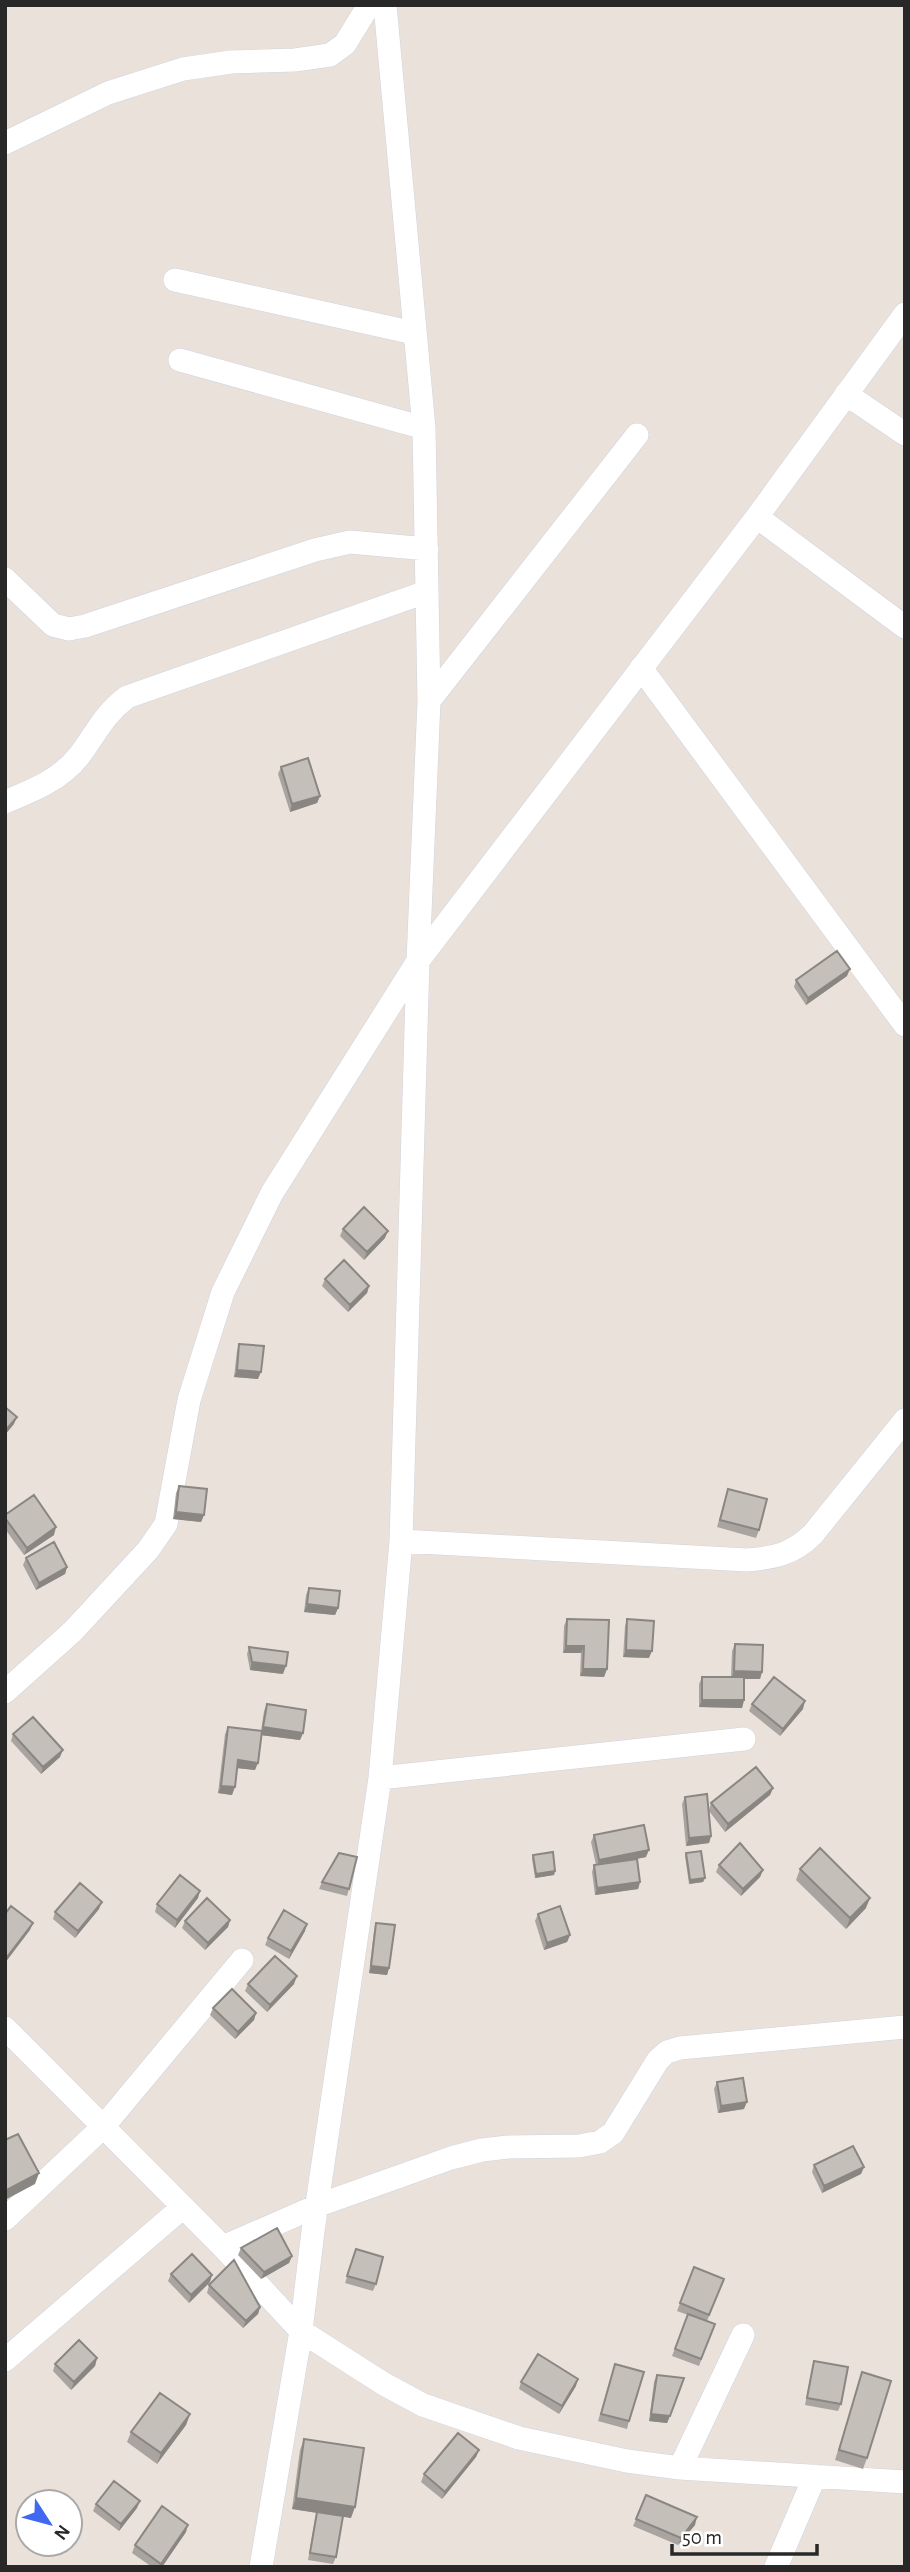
<svg xmlns="http://www.w3.org/2000/svg" width="910" height="2572" viewBox="0 0 910 2572" font-family="'Alegreya Sans',sans-serif">
<style>
.lines{fill:none;stroke-linecap:round;stroke-linejoin:round}
.minor-casing{stroke:#cfd3e0;stroke-width:24}
.minor{stroke:#fff;stroke-width:23}
.wall{fill:#a9a49f}
.shaded-wall{fill:#8a8682}
.building{fill:#c5bfb9;stroke:#8a8682;stroke-width:2}
</style>
<rect width="100%" height="100%" fill="#eae2da"/>
<g class="lines">
<defs>
<path id="minor" d="M 5,143 L 108,93 L 183,69 L 231,62 L 295,60 L 330,55 L 345,44 L 369,5
M 175,280 L 414,333
M 180,360 L 424,428
M 846,394 L 905,434
M 757,517 L 905,627
M 5,579 L 53,625 L 69,629 L 85,626 L 315,550 L 350,542 L 427,549
M 641,668 L 905,1025
M 429,701 L 637,435
M 5,802 C 32,791 60,780 79,756 C 96,734 103,715 127,697 L 426,592
M 401,1541 L 747,1560 C 774,1558 793,1554 813,1534 L 905,1420
M 5,1692 L 73,1631 L 148,1550 L 166,1524 L 189,1400 L 223,1292 L 272,1193 L 418,961 L 757,517 L 905,314
M 380,1778 L 744,1739
M 5,2028 L 223,2247 L 301,2331 L 384,2384 L 423,2405 L 519,2438 L 627,2461 L 680,2468 L 905,2482
M 5,2219 L 103,2127 L 242,1960
M 223,2247 L 319,2205 L 451,2158 L 482,2150 L 508,2147 L 579,2146 L 600,2142 L 613,2133 L 658,2060 L 667,2052 L 680,2048 L 905,2027
M 5,2360 L 183,2207
M 680,2468 L 743,2335
M 261,2567 L 301,2331 L 313,2231 L 380,1778 L 401,1541 L 418,961 L 429,701 L 424,428 L 385,5
M 776,2567 L 815,2476"/>
</defs>
<use href="#minor" class="minor-casing"/>
<use href="#minor" class="minor"/>
</g>
<path class="wall" d="M 281,767 L 320,796 L 317,803 L 290,812 L 278,774 Z
M 847,976 L 806,1005 L 794,987 L 796,980 Z
M 343,1229 L 385,1238 L 364,1260 L 340,1236 Z
M 325,1279 L 369,1286 L 367,1293 L 348,1312 L 322,1286 Z
M 239,1344 L 258,1379 L 234,1377 L 237,1351 Z
M 179,1486 L 204,1515 L 201,1522 L 173,1519 L 176,1493 Z
M 728,1489 L 759,1530 L 756,1538 L 717,1527 Z
M 5,1515 L 54,1535 L 24,1555 L 5,1529 Z
M 26,1558 L 67,1567 L 65,1574 L 36,1590 L 23,1565 Z
M 309,1588 L 338,1608 L 335,1615 L 304,1612 L 306,1595 Z
M 567,1619 L 607,1669 L 604,1677 L 580,1676 L 581,1653 L 563,1653 L 564,1626 Z
M 627,1619 L 649,1658 L 623,1657 L 625,1626 Z
M 735,1644 L 762,1672 L 760,1679 L 744,1679 L 744,1700 L 742,1708 L 699,1707 L 699,1684 L 702,1677 L 731,1677 L 732,1651 Z
M 249,1647 L 283,1674 L 250,1670 L 247,1654 Z
M 267,1704 L 303,1733 L 300,1740 L 261,1735 L 255,1770 L 237,1768 L 232,1795 L 218,1793 L 225,1734 L 228,1727 L 261,1731 L 264,1711 Z
M 752,1704 L 803,1709 L 780,1736 L 749,1711 Z
M 13,1734 L 60,1757 L 41,1774 L 11,1741 Z
M 773,1788 L 770,1795 L 725,1832 L 709,1811 L 711,1836 L 709,1843 L 686,1846 L 682,1804 L 685,1797 L 709,1810 L 711,1803 Z
M 594,1835 L 646,1857 L 636,1859 L 640,1882 L 638,1889 L 595,1895 L 592,1872 L 594,1865 L 596,1865 L 591,1842 Z
M 686,1853 L 705,1878 L 703,1882 L 689,1884 L 685,1856 Z
M 533,1855 L 555,1871 L 554,1875 L 535,1878 L 532,1859 Z
M 719,1865 L 763,1870 L 760,1877 L 741,1896 L 716,1872 Z
M 800,1869 L 866,1908 L 846,1929 L 796,1880 Z
M 322,1882 L 349,1889 L 347,1896 L 319,1889 Z
M 198,1898 L 175,1928 L 155,1912 L 157,1904 Z
M 99,1909 L 75,1938 L 53,1919 L 55,1912 Z
M 538,1914 L 570,1935 L 567,1942 L 544,1950 L 535,1921 Z
M 230,1920 L 228,1927 L 205,1950 L 182,1928 L 185,1921 Z
M 376,1923 L 389,1968 L 387,1975 L 369,1973 L 374,1931 Z
M 305,1931 L 289,1959 L 265,1945 L 268,1938 Z
M 248,1984 L 294,1984 L 267,2012 L 245,1991 Z
M 213,2008 L 256,2013 L 254,2020 L 235,2039 L 210,2015 Z
M 717,2082 L 744,2109 L 718,2113 L 714,2089 Z
M 814,2165 L 864,2167 L 861,2174 L 822,2193 L 812,2172 Z
M 241,2248 L 292,2256 L 289,2263 L 261,2279 L 238,2255 Z
M 356,2249 L 376,2284 L 373,2291 L 345,2283 Z
M 694,2267 L 724,2279 L 707,2321 L 715,2324 L 699,2366 L 672,2356 L 688,2315 L 677,2311 Z
M 171,2274 L 210,2282 L 189,2303 L 168,2281 Z
M 209,2285 L 260,2307 L 258,2314 L 243,2328 L 207,2293 Z
M 97,2358 L 95,2366 L 71,2390 L 53,2371 L 55,2364 Z
M 814,2361 L 841,2404 L 838,2411 L 805,2405 L 812,2368 Z
M 615,2364 L 629,2421 L 627,2429 L 598,2421 Z
M 862,2372 L 867,2458 L 863,2469 L 835,2460 Z
M 657,2375 L 684,2378 L 667,2423 L 649,2421 L 654,2382 Z
M 521,2382 L 576,2386 L 559,2414 L 519,2389 Z
M 190,2414 L 186,2425 L 157,2464 L 127,2442 L 131,2432 Z
M 304,2439 L 351,2518 L 343,2516 L 336,2557 L 333,2564 L 308,2560 L 315,2519 L 317,2513 L 292,2509 L 300,2450 Z
M 479,2450 L 476,2457 L 442,2499 L 421,2482 L 424,2474 Z
M 96,2504 L 137,2508 L 119,2531 L 93,2511 Z
M 636,2519 L 695,2525 L 678,2545 L 633,2526 Z
M 186,2532 L 162,2567 L 152,2567 L 132,2553 L 135,2545 Z"/>
<path class="shaded-wall" d="M 320,796 L 317,803 L 290,812 L 292,804 Z
M 850,969 L 847,976 L 806,1005 L 808,998 Z
M 388,1231 L 385,1238 L 364,1260 L 367,1252 Z
M 369,1286 L 367,1293 L 348,1312 L 350,1305 Z
M 237,1370 L 261,1372 L 258,1379 L 234,1377 Z
M 17,1417 L 14,1424 L 5,1435 L 5,1431 Z
M 176,1512 L 204,1515 L 201,1522 L 173,1519 Z
M 56,1527 L 54,1535 L 24,1555 L 27,1548 Z
M 67,1567 L 65,1574 L 36,1590 L 39,1583 Z
M 307,1604 L 338,1608 L 335,1615 L 304,1612 Z
M 566,1646 L 584,1646 L 581,1653 L 563,1653 Z
M 626,1650 L 652,1651 L 649,1658 L 623,1657 Z
M 252,1662 L 286,1666 L 283,1674 L 250,1670 Z
M 583,1669 L 607,1669 L 604,1677 L 580,1676 Z
M 734,1671 L 762,1672 L 760,1679 L 731,1679 Z
M 702,1700 L 744,1700 L 742,1708 L 699,1707 Z
M 805,1701 L 803,1709 L 780,1736 L 783,1729 Z
M 263,1727 L 303,1733 L 300,1740 L 260,1735 Z
M 63,1750 L 60,1757 L 41,1774 L 43,1767 Z
M 238,1760 L 258,1763 L 255,1770 L 236,1768 Z
M 221,1786 L 235,1787 L 232,1795 L 218,1793 Z
M 773,1788 L 770,1795 L 725,1832 L 728,1824 Z
M 711,1836 L 709,1843 L 686,1846 L 689,1838 Z
M 649,1850 L 646,1857 L 597,1867 L 599,1860 Z
M 763,1870 L 760,1877 L 741,1896 L 743,1889 Z
M 555,1871 L 554,1875 L 535,1878 L 536,1874 Z
M 705,1878 L 703,1882 L 689,1884 L 690,1880 Z
M 640,1882 L 638,1889 L 595,1895 L 597,1888 Z
M 200,1891 L 198,1898 L 175,1928 L 177,1920 Z
M 870,1898 L 866,1908 L 846,1929 L 850,1918 Z
M 102,1902 L 99,1909 L 75,1938 L 78,1931 Z
M 230,1920 L 228,1927 L 205,1950 L 208,1943 Z
M 33,1923 L 30,1930 L 5,1963 L 7,1957 Z
M 307,1924 L 305,1931 L 289,1959 L 291,1951 Z
M 570,1935 L 567,1942 L 544,1950 L 547,1943 Z
M 371,1966 L 389,1968 L 387,1975 L 369,1973 Z
M 297,1976 L 294,1984 L 267,2012 L 270,2005 Z
M 256,2013 L 254,2020 L 235,2039 L 238,2032 Z
M 747,2102 L 744,2109 L 718,2113 L 721,2106 Z
M 864,2167 L 861,2174 L 822,2193 L 824,2186 Z
M 39,2173 L 35,2184 L 5,2200 L 5,2191 Z
M 292,2256 L 289,2263 L 261,2279 L 264,2272 Z
M 212,2275 L 210,2282 L 189,2303 L 191,2295 Z
M 260,2307 L 258,2314 L 243,2328 L 246,2321 Z
M 97,2358 L 95,2366 L 71,2390 L 74,2382 Z
M 578,2379 L 576,2386 L 559,2414 L 562,2406 Z
M 190,2414 L 186,2425 L 157,2464 L 161,2453 Z
M 651,2414 L 670,2416 L 667,2423 L 649,2421 Z
M 479,2450 L 476,2457 L 442,2499 L 445,2492 Z
M 296,2498 L 355,2507 L 351,2518 L 292,2509 Z
M 140,2501 L 137,2508 L 119,2531 L 121,2524 Z
M 697,2517 L 695,2525 L 678,2545 L 681,2538 Z
M 188,2525 L 186,2532 L 162,2567 L 160,2567 Z"/>
<path class="building" d="M 308,758 L 320,796 L 292,804 L 281,767 Z
M 837,951 L 850,969 L 808,998 L 796,980 Z
M 364,1207 L 388,1231 L 367,1252 L 343,1229 Z
M 344,1260 L 369,1286 L 350,1305 L 325,1279 Z
M 239,1344 L 264,1346 L 261,1372 L 237,1370 Z
M 5,1407 L 17,1417 L 5,1431 Z
M 179,1486 L 207,1489 L 204,1515 L 176,1512 Z
M 728,1489 L 767,1499 L 759,1530 L 720,1520 Z
M 34,1495 L 56,1527 L 27,1548 L 5,1518 L 5,1515 Z
M 54,1542 L 67,1567 L 39,1583 L 26,1558 Z
M 309,1588 L 340,1591 L 338,1608 L 307,1604 Z
M 567,1619 L 609,1620 L 607,1669 L 583,1669 L 584,1646 L 566,1646 Z
M 627,1619 L 654,1621 L 652,1651 L 626,1650 Z
M 735,1644 L 763,1645 L 762,1672 L 734,1671 Z
M 249,1647 L 288,1652 L 286,1666 L 252,1662 Z
M 702,1677 L 744,1677 L 744,1700 L 702,1700 Z
M 774,1677 L 805,1701 L 783,1729 L 752,1704 Z
M 267,1704 L 306,1710 L 303,1733 L 263,1727 Z
M 33,1717 L 63,1750 L 43,1767 L 13,1734 Z
M 228,1727 L 262,1731 L 258,1763 L 238,1760 L 235,1787 L 221,1786 Z
M 756,1767 L 773,1788 L 728,1824 L 711,1803 Z
M 707,1794 L 711,1836 L 689,1838 L 685,1797 Z
M 644,1825 L 649,1850 L 599,1860 L 594,1835 Z
M 740,1843 L 763,1870 L 743,1889 L 719,1865 Z
M 820,1848 L 870,1898 L 850,1918 L 800,1869 Z
M 701,1851 L 705,1878 L 690,1880 L 686,1853 Z
M 553,1852 L 555,1871 L 536,1874 L 533,1855 Z
M 339,1853 L 357,1857 L 349,1889 L 322,1882 Z
M 637,1859 L 640,1882 L 597,1888 L 594,1865 Z
M 180,1875 L 200,1891 L 177,1920 L 157,1904 Z
M 80,1883 L 102,1902 L 78,1931 L 55,1912 Z
M 207,1898 L 230,1920 L 208,1943 L 185,1921 Z
M 11,1906 L 33,1923 L 7,1957 L 5,1956 L 5,1914 Z
M 560,1906 L 570,1935 L 547,1943 L 538,1914 Z
M 284,1910 L 307,1924 L 291,1951 L 268,1938 Z
M 376,1923 L 395,1925 L 389,1968 L 371,1966 Z
M 275,1956 L 297,1976 L 270,2005 L 248,1984 Z
M 232,1989 L 256,2013 L 238,2032 L 213,2008 Z
M 743,2078 L 747,2102 L 721,2106 L 717,2082 Z
M 18,2134 L 39,2173 L 5,2191 L 5,2140 Z
M 853,2146 L 864,2167 L 824,2186 L 814,2165 Z
M 277,2228 L 292,2256 L 264,2272 L 241,2248 Z
M 356,2249 L 383,2257 L 376,2284 L 347,2276 Z
M 192,2254 L 212,2275 L 191,2295 L 171,2274 Z
M 234,2260 L 260,2307 L 246,2321 L 209,2285 Z
M 694,2267 L 724,2279 L 709,2315 L 680,2303 Z
M 688,2314 L 715,2324 L 701,2359 L 675,2349 Z
M 79,2340 L 97,2358 L 74,2382 L 55,2364 Z
M 538,2354 L 578,2379 L 562,2406 L 521,2382 Z
M 814,2361 L 848,2367 L 841,2404 L 807,2398 Z
M 615,2364 L 644,2372 L 629,2421 L 601,2414 Z
M 862,2372 L 891,2381 L 867,2458 L 839,2450 Z
M 657,2375 L 684,2378 L 670,2416 L 651,2414 Z
M 160,2393 L 190,2414 L 161,2453 L 131,2432 Z
M 458,2433 L 479,2450 L 445,2492 L 424,2474 Z
M 304,2439 L 364,2448 L 355,2507 L 296,2498 Z
M 114,2481 L 140,2501 L 121,2524 L 96,2504 Z
M 646,2495 L 697,2517 L 681,2538 L 636,2519 Z
M 162,2506 L 188,2525 L 161,2564 L 135,2545 Z
M 317,2512 L 343,2516 L 336,2557 L 310,2553 Z"/>
<rect width="910" height="2572" fill="none" stroke="#282828" stroke-width="14"/>
<g transform="translate(49 2523) rotate(126)"><circle r="33" fill="#ffffff" stroke="#a9a9a9" stroke-width="2"/>
<path d="M0-5L12 26L0 18L-12 26Z" fill="#4068f0"/>
<text y="-10" font-size="19" font-weight="bold" text-anchor="middle" fill="#282828">N</text>
</g>
<path d="M672 2544v10h145v-10" fill="none" stroke="#282828" stroke-width="3.5"/>
<text x="682" y="2544" font-size="21" fill="#282828" stroke="#ffffff" stroke-width="5" paint-order="stroke">50 m</text>
</svg>
